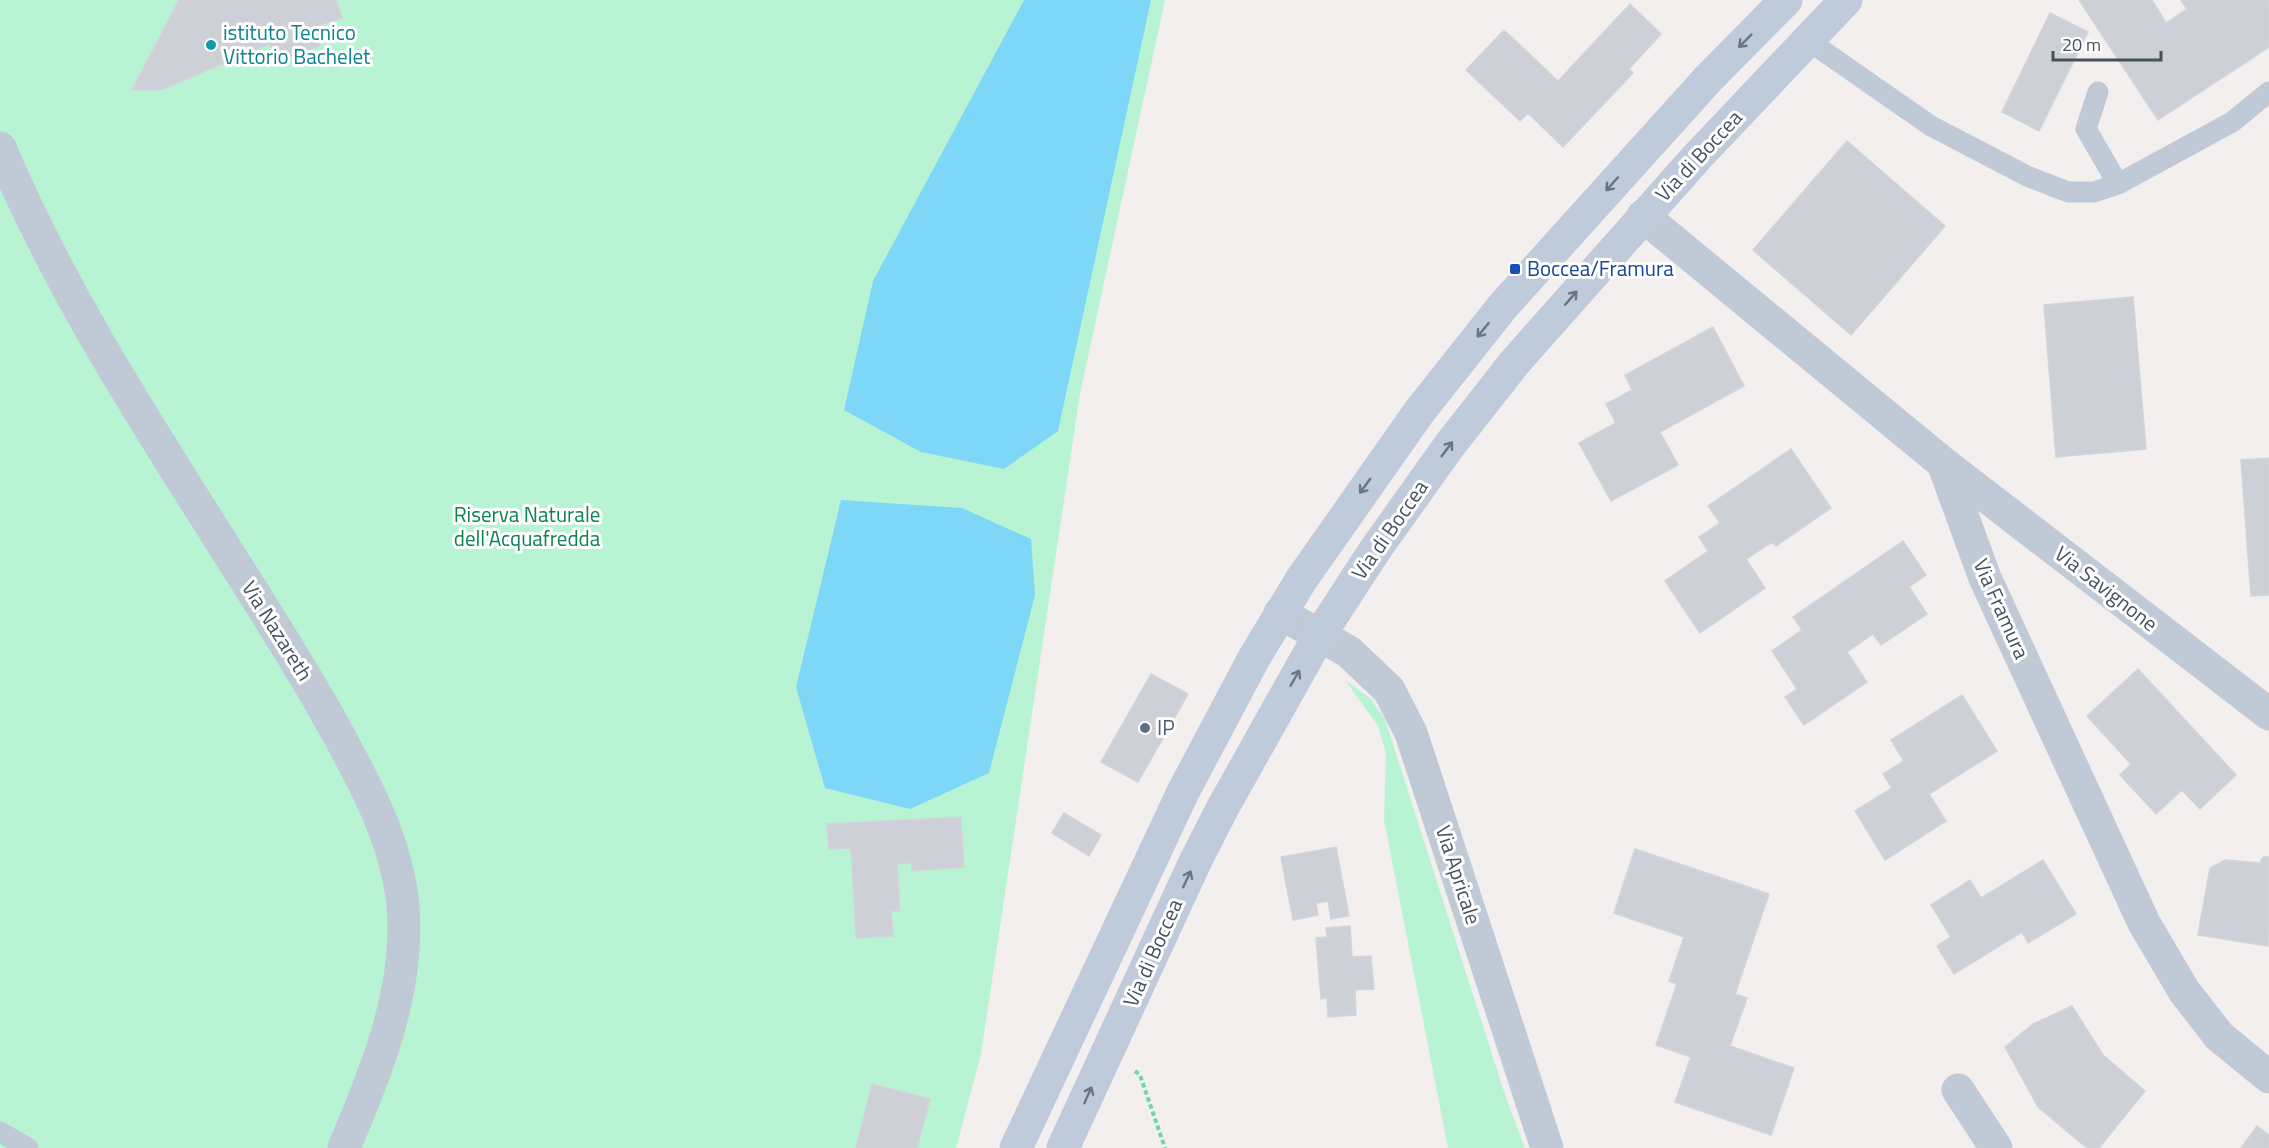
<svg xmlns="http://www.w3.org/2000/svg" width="2269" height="1148" viewBox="0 0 2269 1148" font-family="'Titillium Web',sans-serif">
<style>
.green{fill:#b8f4d3}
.water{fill:#7fd7f7}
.building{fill:#cdd0d7;stroke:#d2d4db;stroke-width:1.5}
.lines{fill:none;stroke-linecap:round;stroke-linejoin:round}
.path{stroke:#6bd7a8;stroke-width:4;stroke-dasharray:4.5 3;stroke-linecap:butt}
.service{stroke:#c0cad6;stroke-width:21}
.minor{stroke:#c0cad6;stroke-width:33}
.tertiary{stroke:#c0cad6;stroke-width:33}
.secondary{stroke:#bfcada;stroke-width:33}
.oneway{stroke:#697584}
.culture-dot{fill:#0f9aa8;stroke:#fff;stroke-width:2}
.transit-dot{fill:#1a4fb4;stroke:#fff;stroke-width:2}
.service-dot{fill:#5c6f8a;stroke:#fff;stroke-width:2}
.labels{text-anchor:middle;stroke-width:6;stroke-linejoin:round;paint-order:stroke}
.culture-label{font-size:21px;fill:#0d838f;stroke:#fff;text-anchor:start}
.street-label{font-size:21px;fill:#44515f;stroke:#fff}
.transit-label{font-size:21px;fill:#164399;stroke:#fff;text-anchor:start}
.park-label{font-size:21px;fill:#0b844f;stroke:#fff}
.service-label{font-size:21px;fill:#4e5e75;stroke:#fff;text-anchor:start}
</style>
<rect width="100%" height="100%" fill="#f2efee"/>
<path class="green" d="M 0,0 L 1165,0 L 1080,394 L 981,1054 L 956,1148 L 0,1148 Z
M 1345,680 L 1370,698 L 1385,719 L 1505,1095 L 1525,1148 L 1448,1148 L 1384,820 L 1386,754 L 1378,726 Z"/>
<path class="water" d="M 1024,0 L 1151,0 L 1058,431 L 1004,469 L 921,452 L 844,410 L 873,281 Z
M 841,500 L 962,508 L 1031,539 L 1035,595 L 989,773 L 910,809 L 825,788 L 796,687 Z"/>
<path class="building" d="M 179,0 L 336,0 L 342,18 L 314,27 L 320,46 L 281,59 L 269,44 L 161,90 L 132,90 Z
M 2079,0 L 2152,0 L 2166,23 L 2187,9 L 2181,0 L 2269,0 L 2269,47 L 2158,120 Z
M 1630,4 L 1661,34 L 1629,69 L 1633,73 L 1563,147 L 1528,113 L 1520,121 L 1466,70 L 1504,30 L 1558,81 Z
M 2050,13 L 2088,32 L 2039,131 L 2002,112 Z
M 1847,141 L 1945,226 L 1851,335 L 1753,250 Z
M 2133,297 L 2146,449 L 2056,457 L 2044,305 Z
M 1713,327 L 1744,386 L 1660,432 L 1678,465 L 1611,501 L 1579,443 L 1616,423 L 1606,404 L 1632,390 L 1625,375 Z
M 1791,449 L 1831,508 L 1776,546 L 1772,542 L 1746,559 L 1765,588 L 1700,633 L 1665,581 L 1708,551 L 1699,537 L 1720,523 L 1708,506 Z
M 2269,458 L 2269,595 L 2251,596 L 2241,460 Z
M 1903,541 L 1926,575 L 1909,587 L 1927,614 L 1881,645 L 1873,634 L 1847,652 L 1867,682 L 1804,725 L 1785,697 L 1797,689 L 1772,651 L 1802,630 L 1793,617 Z
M 2138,669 L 2236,775 L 2200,809 L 2182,790 L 2156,814 L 2120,775 L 2131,764 L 2087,716 Z
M 1151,674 L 1188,694 L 1138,782 L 1101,762 Z
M 1962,695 L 1997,751 L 1929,794 L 1946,821 L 1885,860 L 1855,811 L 1892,788 L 1883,774 L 1904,761 L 1891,740 Z
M 1064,813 L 1101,835 L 1089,856 L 1052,833 Z
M 961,817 L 964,867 L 912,871 L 912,863 L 897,864 L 900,911 L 891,911 L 893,936 L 856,938 L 851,848 L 829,849 L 827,824 Z
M 1336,847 L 1349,916 L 1331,919 L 1328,901 L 1316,903 L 1318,915 L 1293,920 L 1281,857 Z
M 1635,849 L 1769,894 L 1735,994 L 1747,998 L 1730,1046 L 1794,1068 L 1771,1135 L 1675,1102 L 1691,1057 L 1656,1045 L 1677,984 L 1669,981 L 1684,937 L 1614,913 Z
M 2263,857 L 2269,857 L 2268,946 L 2198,935 L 2210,868 L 2225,860 L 2260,863 Z
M 2043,860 L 2076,914 L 2028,943 L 2022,932 L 1954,974 L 1937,946 L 1951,937 L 1931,905 L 1970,880 L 1981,898 Z
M 1350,926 L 1352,957 L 1371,956 L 1374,989 L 1355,990 L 1356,1015 L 1328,1017 L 1327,998 L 1321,999 L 1316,938 L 1327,937 L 1326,928 Z
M 2072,1006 L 2103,1055 L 2145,1091 L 2099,1148 L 2087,1148 L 2038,1107 L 2005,1047 L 2033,1024 Z
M 872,1084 L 930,1099 L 917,1148 L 856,1148 Z
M 2257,1126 L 2269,1135 L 2269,1148 L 2241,1148 Z"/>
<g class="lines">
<path class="path" d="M 1135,1071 L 1140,1075 L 1165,1148"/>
<path class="service" d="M 1806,39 L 1931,126 L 2027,176 L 2068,192 L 2094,192 L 2118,184
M 2098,92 L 2086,129 L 2118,184 L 2232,122 L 2269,92
M 0,1132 L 28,1148"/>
<path class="minor" d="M 1643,216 L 1943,463 L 2269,714
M 1943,463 L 1985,578 L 2144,923 L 2184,991 L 2219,1036 L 2269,1077
M 1280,613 L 1349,652 L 1389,690 L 1411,733 L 1547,1148
M 1958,1090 L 1996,1148"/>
<path class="tertiary" d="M 0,148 C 62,295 149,427 234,562 C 270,619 306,675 338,734 C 368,789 397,843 403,906 C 410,991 376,1071 344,1148"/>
<path class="secondary" d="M 1016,1148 L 1183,792 L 1254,658 L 1301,580 L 1419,412 L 1503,306 L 1708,79 L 1786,0
M 1063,1148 L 1195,862 L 1222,809 L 1319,636 L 1375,550 L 1449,446 L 1515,362 L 1697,157 L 1846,0"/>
</g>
<defs><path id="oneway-shaft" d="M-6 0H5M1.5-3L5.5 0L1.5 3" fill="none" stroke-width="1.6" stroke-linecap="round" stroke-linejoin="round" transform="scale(1.5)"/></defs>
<g class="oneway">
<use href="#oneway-shaft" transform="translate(1745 41) rotate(135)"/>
<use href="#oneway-shaft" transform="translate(1612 184) rotate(132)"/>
<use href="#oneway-shaft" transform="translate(1571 298) rotate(-49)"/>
<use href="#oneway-shaft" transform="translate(1483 330) rotate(129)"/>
<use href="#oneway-shaft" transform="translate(1447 449) rotate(-53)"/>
<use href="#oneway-shaft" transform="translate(1365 486) rotate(126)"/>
<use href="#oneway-shaft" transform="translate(1295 678) rotate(-60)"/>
<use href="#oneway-shaft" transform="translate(1187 879) rotate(-65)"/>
<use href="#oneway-shaft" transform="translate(1088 1095) rotate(-66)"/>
</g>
<circle class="culture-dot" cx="211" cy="45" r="6"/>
<rect class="transit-dot" x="1509" y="263" width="12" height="12" rx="3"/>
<circle class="service-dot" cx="1145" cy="728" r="6"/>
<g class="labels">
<g class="culture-label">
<text x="223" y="40">istituto Tecnico<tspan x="223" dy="24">Vittorio Bachelet</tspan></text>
</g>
<g class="street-label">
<text transform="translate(1699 156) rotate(-47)" y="7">Via di Boccea</text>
<text transform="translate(1390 530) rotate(-55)" y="7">Via di Boccea</text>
<text transform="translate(2106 589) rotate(38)" y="7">Via Savignone</text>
<text transform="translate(2001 609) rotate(66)" y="7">Via Framura</text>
<text transform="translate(277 631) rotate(58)" y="7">Via Nazareth</text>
<text transform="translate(1458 875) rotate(72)" y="7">Via Apricale</text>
<text transform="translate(1153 953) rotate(-66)" y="7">Via di Boccea</text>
</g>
<g class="transit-label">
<text x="1527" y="276">Boccea/Framura</text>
</g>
<g class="park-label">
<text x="527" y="522">Riserva Naturale<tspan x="527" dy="24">dell'Acquafredda</tspan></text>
</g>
<g class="service-label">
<text x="1157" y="735">IP</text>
</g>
</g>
<path d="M2053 51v9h108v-9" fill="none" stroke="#44515f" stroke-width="3"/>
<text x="2062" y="51" font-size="18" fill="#44515f" stroke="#ffffff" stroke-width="4.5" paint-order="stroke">20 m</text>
</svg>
